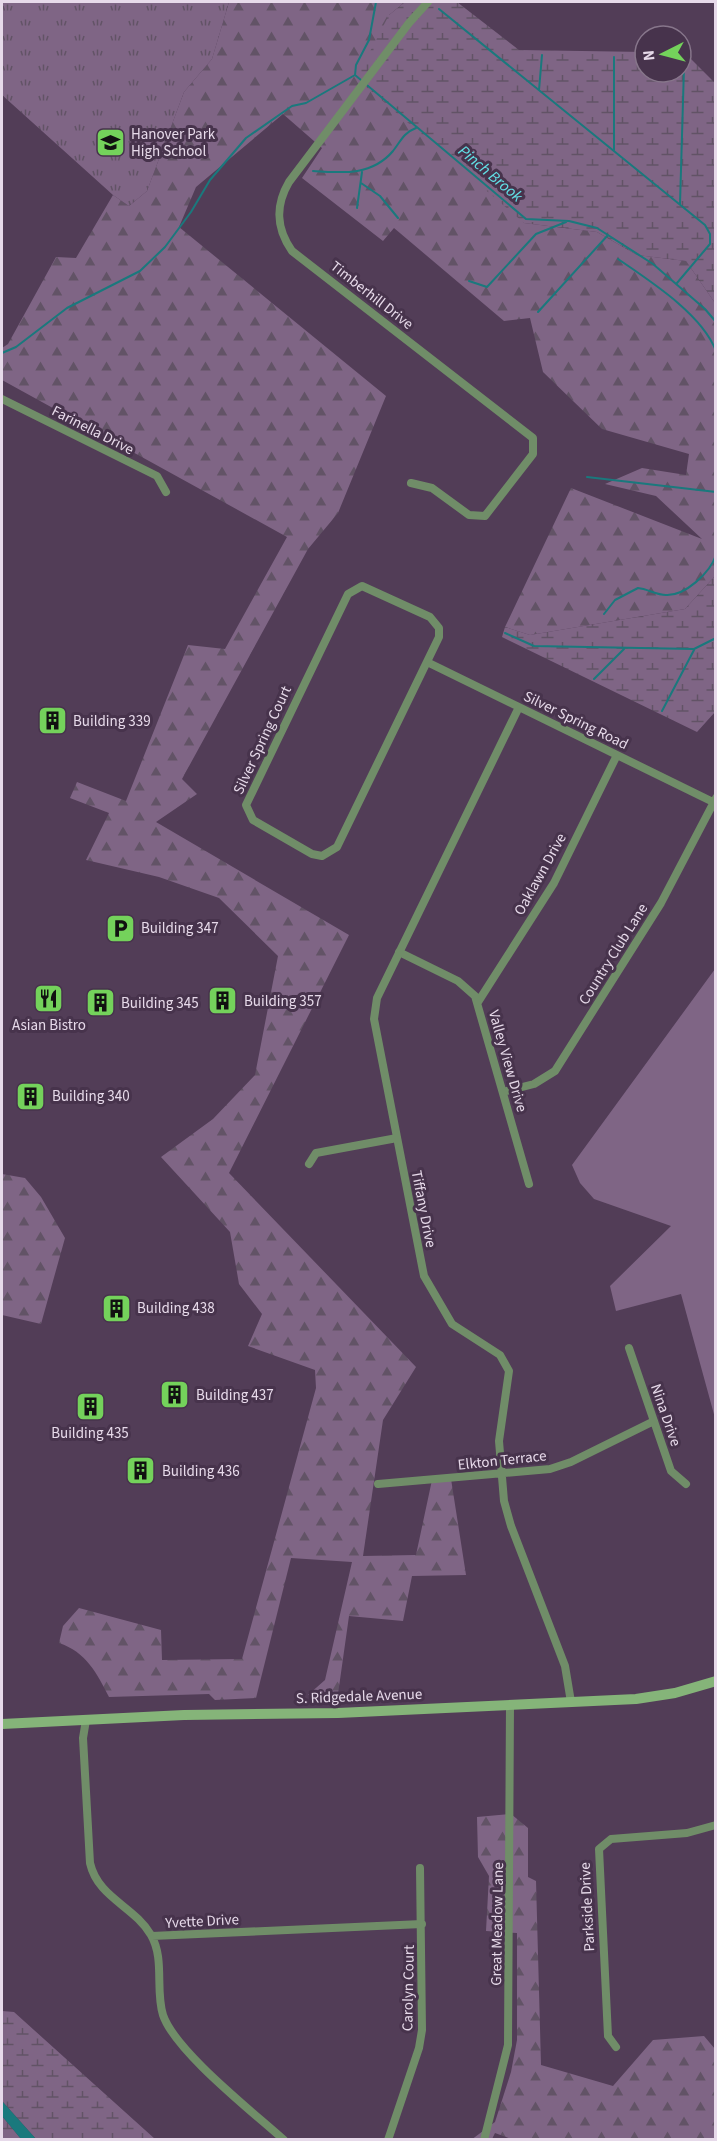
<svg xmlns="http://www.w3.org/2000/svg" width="717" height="2141" viewBox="0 0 717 2141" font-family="'Source Sans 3',sans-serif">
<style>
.grass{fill:#7f6585}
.forest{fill:url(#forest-firs)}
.wetland{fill:url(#wetland-marsh)}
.park{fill:url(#park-tufts)}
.water{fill:#1a797d}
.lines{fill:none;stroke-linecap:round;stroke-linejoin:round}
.stream{stroke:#1a797d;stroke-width:2}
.minor{stroke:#708d68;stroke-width:8}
.secondary{stroke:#85b479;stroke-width:10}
.labels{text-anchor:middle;stroke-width:6;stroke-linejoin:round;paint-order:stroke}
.poi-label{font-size:15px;fill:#e7daea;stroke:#47334c;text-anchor:start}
.street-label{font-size:15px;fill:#e7daea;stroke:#47334c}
.water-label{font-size:16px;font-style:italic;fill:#62e1e7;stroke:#47334c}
</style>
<defs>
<pattern id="forest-firs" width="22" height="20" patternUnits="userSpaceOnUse" patternTransform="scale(1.5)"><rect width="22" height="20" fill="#7f6585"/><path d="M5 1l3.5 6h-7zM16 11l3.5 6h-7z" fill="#625366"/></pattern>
<pattern id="wetland-marsh" width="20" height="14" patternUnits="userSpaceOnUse" patternTransform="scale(1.5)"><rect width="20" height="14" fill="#7f6585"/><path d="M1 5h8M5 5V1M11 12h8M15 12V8" fill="none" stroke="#625366"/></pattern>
<pattern id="park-tufts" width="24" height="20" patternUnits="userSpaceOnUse" patternTransform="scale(1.5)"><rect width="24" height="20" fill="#7f6585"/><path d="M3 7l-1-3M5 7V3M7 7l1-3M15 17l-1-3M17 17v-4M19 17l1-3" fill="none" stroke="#625366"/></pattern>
</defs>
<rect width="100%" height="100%" fill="#523d57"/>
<path class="grass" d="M 715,969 L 715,1418 L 681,1294 L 616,1311 L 610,1286 L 671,1226 L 594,1199 L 580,1183 L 572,1165 Z"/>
<path class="forest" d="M 229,2 L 405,2 L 389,15 L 524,223 L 597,232 L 637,255 L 686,261 L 715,303 L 715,576 L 685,609 L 530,635 L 505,627 L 571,488 L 702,539 L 656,496 L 605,484 L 642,468 L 686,475 L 689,454 L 602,429 L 543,372 L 530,318 L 504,321 L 394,228 L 383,241 L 302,178 L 322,148 L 283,114 L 196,187 L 179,227 L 386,396 L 338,513 L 308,549 L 182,779 L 197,794 L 156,822 L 349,935 L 229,1173 L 416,1367 L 383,1420 L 363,1556 L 416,1555 L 432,1480 L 451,1479 L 466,1575 L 412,1576 L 403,1621 L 349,1616 L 338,1694 L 308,1695 L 325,1680 L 352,1562 L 291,1558 L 256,1698 L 215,1700 L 209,1694 L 109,1697 C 97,1673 86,1652 59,1643 L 63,1626 L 79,1608 L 161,1630 L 162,1660 L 242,1659 L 316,1388 L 315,1370 L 248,1346 L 262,1314 L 239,1284 L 230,1232 L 161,1157 L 213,1119 L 255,1075 L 278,956 L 219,898 L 159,877 L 86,860 L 109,813 L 70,798 L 77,782 L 126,801 L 188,645 L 225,649 L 287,537 L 2,380 L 2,348 L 8,344 L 56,257 L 76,258 L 113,195 L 129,206 L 147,191 L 184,92 L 212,59 Z
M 2,1174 L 25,1178 L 41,1197 L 65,1238 L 41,1324 L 2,1315 Z
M 511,1814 L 528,1828 L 528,1877 L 536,1881 L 541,2065 L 613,2086 L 653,2040 L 704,2036 L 715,2049 L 715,2139 L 514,2140 L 495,2133 L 492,2139 L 471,2140 L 495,2122 L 511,2072 L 517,2040 L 517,1933 L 486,1931 L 489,1876 L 478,1857 L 477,1817 Z"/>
<path class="wetland" d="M 405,2 L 457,2 L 519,50 L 645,52 L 645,72 L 681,72 L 681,60 L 686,54 L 715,83 L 715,303 L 686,261 L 637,255 L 597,232 L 524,223 L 356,78 L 389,15 Z
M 715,576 L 715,712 L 697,732 L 502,637 L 505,627 L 530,635 L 685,609 Z
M 2,2011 L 14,2012 L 155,2139 L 36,2139 L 2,2101 Z
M 2,2116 L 21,2139 L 2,2139 Z"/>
<path class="park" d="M 2,2 L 229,2 L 212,59 L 184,92 L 147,191 L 129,206 L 113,195 L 2,95 Z"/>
<path class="water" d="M 2,2101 L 36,2139 L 21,2139 L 2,2116 Z"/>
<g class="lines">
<path class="stream" d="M 376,2 L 369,40 L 356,65 L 355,75 L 526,219 L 569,221 L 597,228 L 653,264 L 705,309 L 716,322
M 439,9 L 705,225 L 710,234 L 710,244 L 677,283
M 614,57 L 614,150
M 539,90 L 542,55
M 313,171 C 342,173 372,176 393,151 C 401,141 403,133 416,128
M 361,183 L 380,196 L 398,218
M 680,204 L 684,67
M 357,208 L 362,172
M 618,259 C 650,281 702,314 716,351
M 469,281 L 487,287 L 536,234 L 566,222
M 538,312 L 608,235
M 2,353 L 16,347 L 67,308 L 140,271 L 165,247 L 191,212 L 210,180 L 246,138 L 292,106 L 306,103 L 355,75
M 587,477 L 716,492
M 604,614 L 615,600 L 638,588 C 648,589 656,595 666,595 C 685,596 710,573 716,555
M 505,633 L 534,646 L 694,649 L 716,638
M 594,679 L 624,649
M 662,711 L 694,650"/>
<path class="minor" d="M 2,399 L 157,476 L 166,492
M 411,483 L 432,488 L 469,515 L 485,516 L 533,454 L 533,438 L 292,251 C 276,228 275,206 289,182 L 409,23 L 428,2
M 362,586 L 430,617 L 439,628 L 439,637 L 337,847 L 322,856 L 312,854 L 253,820 L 246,805 L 348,594 Z
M 427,662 L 713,802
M 519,707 L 377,998 L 374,1019 L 424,1276 L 452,1324 L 500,1355 L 509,1371 L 499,1441 L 504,1501 L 511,1526 L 565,1666 L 571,1702
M 399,952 L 458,981 L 475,996 L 529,1184
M 478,1002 L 554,883 L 617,755
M 503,1092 L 534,1084 L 555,1071 L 661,903 L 716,798
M 309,1164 L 316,1153 L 397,1138
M 629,1348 L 671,1471 L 686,1484
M 378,1484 L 550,1469 L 571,1462 L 654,1421
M 86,1720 L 83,1738 L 90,1863 C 98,1898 134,1906 151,1935 C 165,1959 155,1990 163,2015 C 175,2051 253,2112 284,2140
M 152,1936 L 422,1924
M 616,2047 L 608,2036 L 599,1849 L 611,1839 L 687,1833 L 716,1825
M 388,2140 L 419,2048 L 422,2030 L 420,1868
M 484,2140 L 508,2045 L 510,1705"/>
<path class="secondary" d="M 2,1724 L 184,1715 L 338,1713 L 636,1699 L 675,1693 L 716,1681"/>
</g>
<defs>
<symbol id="school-square" viewBox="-11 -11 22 22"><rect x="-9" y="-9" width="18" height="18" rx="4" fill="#74d25b" stroke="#47334c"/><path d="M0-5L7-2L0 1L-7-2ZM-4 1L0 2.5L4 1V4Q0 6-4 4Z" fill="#111"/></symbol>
<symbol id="building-square" viewBox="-11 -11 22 22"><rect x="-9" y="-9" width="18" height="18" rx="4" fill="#74d25b" stroke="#47334c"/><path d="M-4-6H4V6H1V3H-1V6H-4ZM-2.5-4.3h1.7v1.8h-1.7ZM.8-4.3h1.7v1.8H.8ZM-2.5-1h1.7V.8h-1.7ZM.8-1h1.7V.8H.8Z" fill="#111"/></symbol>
<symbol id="parking-square" viewBox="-11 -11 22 22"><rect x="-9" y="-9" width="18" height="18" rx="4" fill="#74d25b" stroke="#47334c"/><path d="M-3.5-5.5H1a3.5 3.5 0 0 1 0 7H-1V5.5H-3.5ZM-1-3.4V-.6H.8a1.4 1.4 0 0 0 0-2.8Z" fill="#111"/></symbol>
<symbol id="restaurant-square" viewBox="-11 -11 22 22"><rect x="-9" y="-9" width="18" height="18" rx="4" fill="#74d25b" stroke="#47334c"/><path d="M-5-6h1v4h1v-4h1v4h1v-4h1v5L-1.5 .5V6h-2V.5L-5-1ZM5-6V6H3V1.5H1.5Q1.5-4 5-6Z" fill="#111"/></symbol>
</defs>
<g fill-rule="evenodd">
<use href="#school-square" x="94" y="126" width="33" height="33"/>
<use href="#building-square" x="36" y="704" width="33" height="33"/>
<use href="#parking-square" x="104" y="912" width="33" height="33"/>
<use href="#restaurant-square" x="32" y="982" width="33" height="33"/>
<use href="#building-square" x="206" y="984" width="33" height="33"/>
<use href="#building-square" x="84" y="986" width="33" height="33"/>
<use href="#building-square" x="14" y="1080" width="33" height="33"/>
<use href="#building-square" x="100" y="1292" width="33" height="33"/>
<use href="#building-square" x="158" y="1378" width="33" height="33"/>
<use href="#building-square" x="74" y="1390" width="33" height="33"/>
<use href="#building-square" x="124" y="1454" width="33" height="33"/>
</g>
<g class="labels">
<g class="poi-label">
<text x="131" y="139">Hanover Park<tspan x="131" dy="17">High School</tspan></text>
<text x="73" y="726">Building 339</text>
<text x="141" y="933">Building 347</text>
<text x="244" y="1006">Building 357</text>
<text x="121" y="1008">Building 345</text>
<text x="49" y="1030" text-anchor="middle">Asian Bistro</text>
<text x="52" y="1101">Building 340</text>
<text x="137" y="1313">Building 438</text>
<text x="196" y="1400">Building 437</text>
<text x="90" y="1438" text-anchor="middle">Building 435</text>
<text x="162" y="1476">Building 436</text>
</g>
<g class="street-label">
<text transform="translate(372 295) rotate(38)" y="5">Timberhill Drive</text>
<text transform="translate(93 430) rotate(27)" y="5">Farinella Drive</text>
<text transform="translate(576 720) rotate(26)" y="5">Silver Spring Road</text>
<text transform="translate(262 740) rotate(-65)" y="5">Silver Spring Court</text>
<text transform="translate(540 874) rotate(-61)" y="5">Oaklawn Drive</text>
<text transform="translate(613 954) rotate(-58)" y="5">Country Club Lane</text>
<text transform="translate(508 1061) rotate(74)" y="5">Valley View Drive</text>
<text transform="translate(424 1209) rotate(79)" y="5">Tiffany Drive</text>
<text transform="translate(666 1415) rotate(71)" y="5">Nina Drive</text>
<text transform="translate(502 1460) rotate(-6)" y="5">Elkton Terrace</text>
<text transform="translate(359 1696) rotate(-2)" y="5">S. Ridgedale Avenue</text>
<text transform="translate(587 1907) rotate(-93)" y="5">Parkside Drive</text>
<text transform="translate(202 1921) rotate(-3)" y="5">Yvette Drive</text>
<text transform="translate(497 1924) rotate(-89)" y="5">Great Meadow Lane</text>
<text transform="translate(408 1988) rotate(-89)" y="5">Carolyn Court</text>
</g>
<g class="water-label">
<text transform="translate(491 173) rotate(40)" y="6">Pinch Brook</text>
</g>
</g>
<rect width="717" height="2141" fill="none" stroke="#e7daea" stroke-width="6"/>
<g transform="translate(663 54) rotate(264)"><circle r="28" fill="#47334c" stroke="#87768b" stroke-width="1.5"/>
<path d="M0-4.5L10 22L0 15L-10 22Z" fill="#74d25b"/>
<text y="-9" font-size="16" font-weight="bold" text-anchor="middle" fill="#e7daea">N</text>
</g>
</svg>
